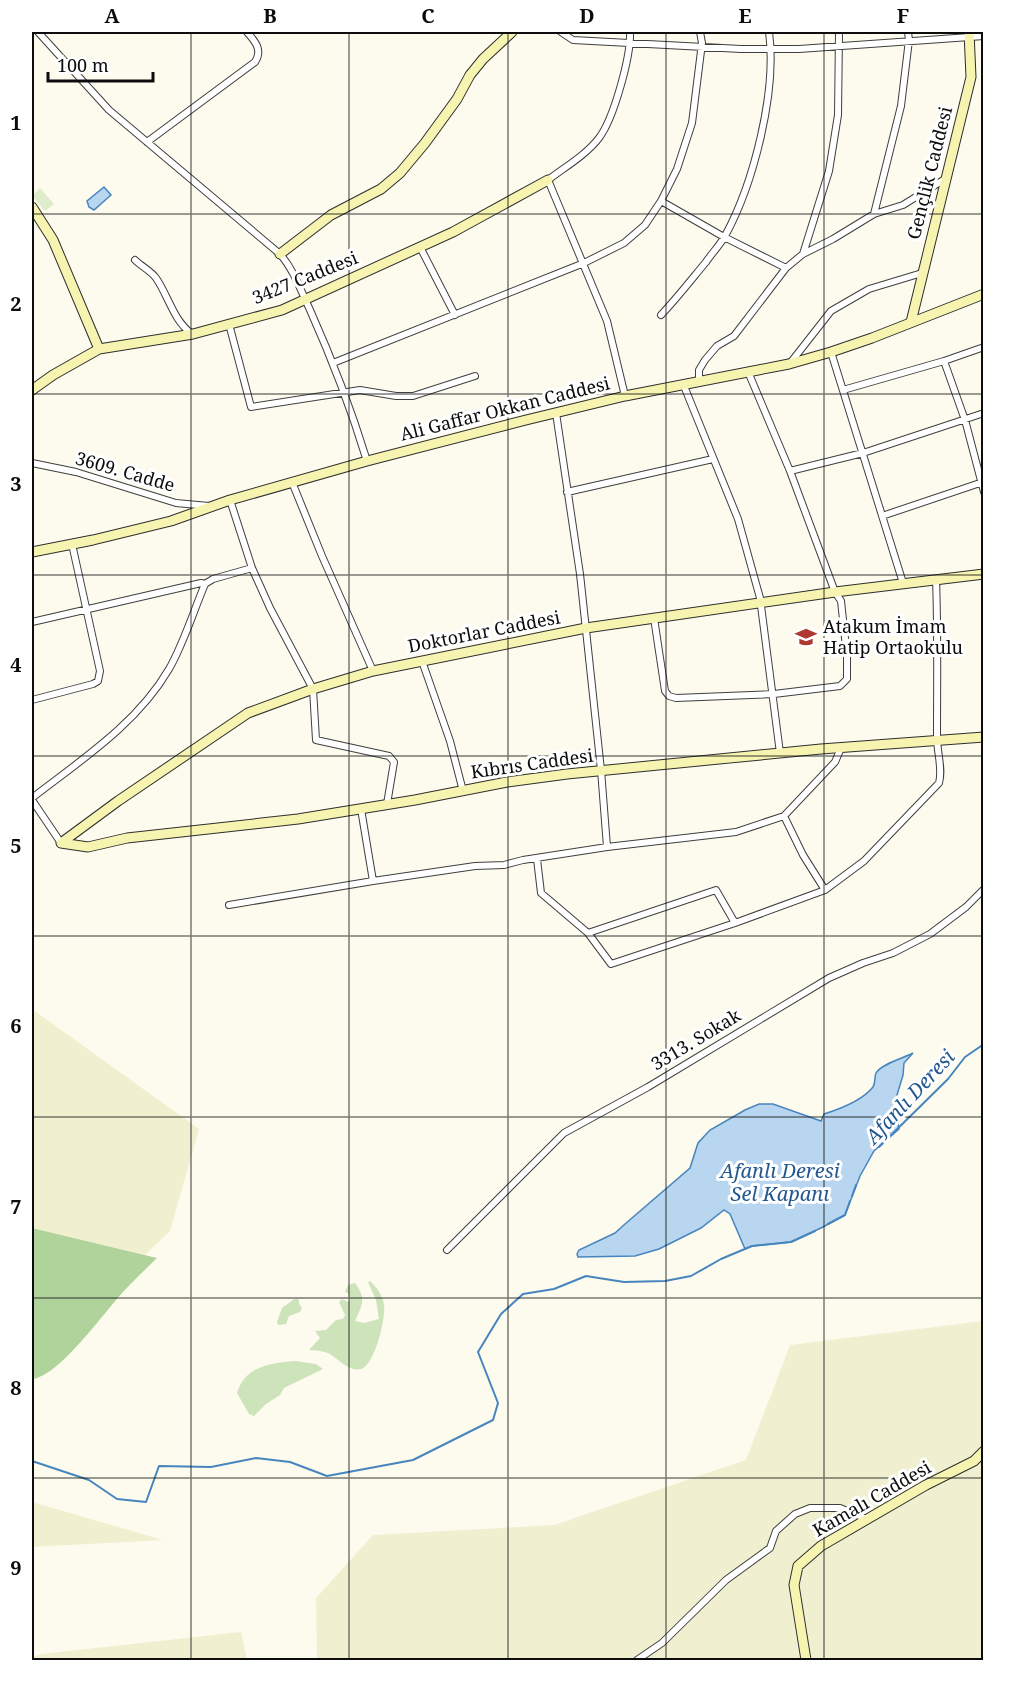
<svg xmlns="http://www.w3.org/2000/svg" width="1015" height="1692" viewBox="0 0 1015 1692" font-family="'Noto Serif',serif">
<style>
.farmland{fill:#f0f0d1}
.green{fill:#cde4bb}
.forest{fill:#b0d39c}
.pitch{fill:#deeccc}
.water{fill:#b8d6ef;stroke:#4785be;stroke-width:1.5}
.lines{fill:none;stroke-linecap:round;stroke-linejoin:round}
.stream{stroke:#4785be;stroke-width:2}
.street-casing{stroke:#3f3f3f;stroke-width:8}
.secondary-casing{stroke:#2e2e2e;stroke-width:11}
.street{stroke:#fff;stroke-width:6}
.secondary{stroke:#f6f4b0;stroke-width:9}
.grid{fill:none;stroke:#0c0c0c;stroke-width:1.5;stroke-opacity:0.55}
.labels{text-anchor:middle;stroke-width:6;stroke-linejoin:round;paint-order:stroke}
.street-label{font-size:18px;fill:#0c0c0c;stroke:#fff}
.poi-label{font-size:18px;fill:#0c0c0c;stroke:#fff;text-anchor:start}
.water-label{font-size:20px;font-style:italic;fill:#245890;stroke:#fff}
.neatline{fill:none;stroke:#0c0c0c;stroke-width:2}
.grid-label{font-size:20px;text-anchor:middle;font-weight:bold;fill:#0c0c0c}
</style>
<rect width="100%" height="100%" fill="#fdfbee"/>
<path class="farmland" d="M 32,1009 L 199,1129 L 170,1231 L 145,1255 L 32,1228 Z
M 983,1321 L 983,1660 L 317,1660 L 316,1598 L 373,1535 L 554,1525 L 746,1460 L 790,1345 Z
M 32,1502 L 163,1540 L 32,1547 Z
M 241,1632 L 247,1660 L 32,1660 L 32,1657 L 41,1654 Z"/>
<path class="green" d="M 370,1281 C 376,1287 383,1295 384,1305 C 386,1317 375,1365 361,1369 C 348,1372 338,1358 328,1353 C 322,1351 315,1350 309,1350 L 320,1338 L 315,1331 L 326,1330 L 336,1320 L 343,1319 L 345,1315 L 339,1302 L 342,1299 L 348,1302 L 350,1300 L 348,1293 L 345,1292 L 348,1285 L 355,1283 C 367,1299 362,1305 355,1321 L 364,1323 L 379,1319 L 376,1300 L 368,1282 Z
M 294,1299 L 298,1299 L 299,1301 L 299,1304 L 302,1308 L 300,1312 L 289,1316 L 286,1324 L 278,1325 L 277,1322 L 282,1308 Z
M 295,1361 L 316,1364 L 323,1369 L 284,1388 L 280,1395 L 266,1404 L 254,1416 L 249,1414 L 237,1393 C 245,1366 271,1363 295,1361 Z"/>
<path class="forest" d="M 32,1228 L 157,1258 C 146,1269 135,1279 124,1291 C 105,1311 59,1377 32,1379 Z"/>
<path class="pitch" d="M 40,188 L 54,204 L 45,211 L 32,196 Z"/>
<path class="water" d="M 104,187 L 111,195 L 94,210 L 89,207 L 87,201 Z
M 913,1053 L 904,1063 L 903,1075 L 894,1105 L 899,1129 L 874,1151 L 860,1176 L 845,1215 L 823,1227 L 791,1242 L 752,1246 L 745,1249 L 730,1214 L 724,1210 L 701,1228 L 659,1249 L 635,1256 L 578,1257 L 577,1254 L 579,1250 L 615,1233 L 625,1224 L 690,1168 L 698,1143 L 710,1130 L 745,1110 L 759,1104 L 773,1104 L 821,1121 L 824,1114 C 840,1109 862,1101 873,1087 C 876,1082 874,1077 876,1073 C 881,1064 904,1058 913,1053 Z"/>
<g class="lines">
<path class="stream" d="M 879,1147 L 948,1079 L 965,1057 L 984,1044
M 852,1196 L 856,1185
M 828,1224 L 845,1215 L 850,1201
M 32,1461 L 89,1480 L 117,1499 L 146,1502 L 159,1466 L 211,1467 L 256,1458 L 290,1462 L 327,1476 L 413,1460 L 493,1420 L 498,1403 L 478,1352 L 501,1314 L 523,1294 L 554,1289 L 586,1276 L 624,1282 L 665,1281 L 691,1276 L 721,1259 L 752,1246 L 791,1242 L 815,1231"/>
<defs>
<path id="street" d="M 38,32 L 109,110 L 280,254 C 294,270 301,291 310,310 C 332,359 351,409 367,461
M 561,32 L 573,40 L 741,49 L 799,49 L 984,36
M 147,142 L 255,62 C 263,50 255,41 247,32
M 661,201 L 724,237 L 786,268
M 874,214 L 901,106 L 909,40 L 908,32
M 420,247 L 455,315
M 803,254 L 829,171 L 838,115 L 839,32
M 135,260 C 141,266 151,271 156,278 C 169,297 173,320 192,334
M 661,315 C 677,298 691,280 706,262 C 712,253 720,245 725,236 C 754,183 777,91 769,32
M 229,324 L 251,407 L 360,390 L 396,396 L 413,396 L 475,376
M 831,352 L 903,583
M 944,361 L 965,420 L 984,492
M 791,362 L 831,311 L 869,289 L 922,273
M 333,363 L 584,263 L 624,243 L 645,225 L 661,201 L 677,169 L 692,123 L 702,43 L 700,32
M 699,383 L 699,370 L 705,360 L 717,346 L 734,336 L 786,268 L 803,254 L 833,239 L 874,214 L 903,205 L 945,179
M 684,386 L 738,519 L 760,598 L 780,753
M 843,390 L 944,361 L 984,347
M 625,396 L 607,321 L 548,180 C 565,167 586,155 599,138 C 614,118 631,56 630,32
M 556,413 L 580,574 L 601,770 L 607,847
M 32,463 L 76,472 L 176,503 L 209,506
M 790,471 L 863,453 L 984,413
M 292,482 L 322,556 L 373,671
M 567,492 L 713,459
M 230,500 L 252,568 L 270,608 L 313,689 L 316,740 L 389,756 L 394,762 L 387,804
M 882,516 L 983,482
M 654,618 L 665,691 L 669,696 L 676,698 L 774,694 L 840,686 L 847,679 L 847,657 L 841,601 L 835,592 L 790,471 L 749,374
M 32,622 L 201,583 L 205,584
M 422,661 L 450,741 L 463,791
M 32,700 L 93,684 L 98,681 L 100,671 L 72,544
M 32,798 C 81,760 137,724 169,669 C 183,645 194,610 205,584 L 213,579 L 252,568
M 32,800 L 61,843
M 361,809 L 373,881
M 784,816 L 803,855 L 825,890
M 537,859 L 541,893 L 588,933 L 611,964 L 735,923 L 825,890 L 864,861 L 939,783 C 943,769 937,753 937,737 C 937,685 938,632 936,579
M 229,905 L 373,881 L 475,866 L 504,865 L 523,860 L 607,847 L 736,832 L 784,816 L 835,762 L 841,748
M 588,933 L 716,890 L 735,923
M 447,1250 L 564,1133 L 648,1087 L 829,978 L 863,963 L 893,953 L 930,934 L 966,907 L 984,889
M 637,1660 L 662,1643 L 726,1580 L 770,1548 L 776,1531 L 795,1514 L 810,1508 L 840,1508 L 867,1519"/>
<path id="secondary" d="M 32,207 L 53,240 L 99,349
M 280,254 L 331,215 L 381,189 L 400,173 L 425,143 L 457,99 L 470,75 L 483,59 L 512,32
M 911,322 L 971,77 L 969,32
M 32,390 L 53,375 L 99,349 L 193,334 L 282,310 L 453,232 L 548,180
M 32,552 L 93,540 L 171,521 L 230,500 L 367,461 L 526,420 L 625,396 L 789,364 L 831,352 L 872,338 L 984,294
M 984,574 L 835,592 L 586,628 L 373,671 L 313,689 L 248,713 L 118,801 L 61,843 L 88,847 L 127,838 L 298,819 L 415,800 L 507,782 L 567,774 L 821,749 L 984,737
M 806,1660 L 794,1585 L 798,1566 L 821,1546 L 926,1485 L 974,1461 L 984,1451"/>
</defs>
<use href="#street" class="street-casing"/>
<use href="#secondary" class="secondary-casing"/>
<use href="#street" class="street"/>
<use href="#secondary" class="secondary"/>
</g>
<path class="grid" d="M 191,32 L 191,1660M 349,32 L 349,1660M 508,32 L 508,1660M 666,32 L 666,1660M 824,32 L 824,1660M 32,214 L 984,214M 32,394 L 984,394M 32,575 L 984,575M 32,756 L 984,756M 32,936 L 984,936M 32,1117 L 984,1117M 32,1298 L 984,1298M 32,1478 L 984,1478"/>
<defs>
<symbol id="school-bare" viewBox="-9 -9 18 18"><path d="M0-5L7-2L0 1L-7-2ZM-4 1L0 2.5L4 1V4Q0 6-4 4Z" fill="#ad3834" stroke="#fff" stroke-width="2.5" paint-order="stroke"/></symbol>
</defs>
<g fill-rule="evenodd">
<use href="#school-bare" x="791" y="622" width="30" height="30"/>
</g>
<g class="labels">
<g class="street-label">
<text transform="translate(930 173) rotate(-76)" y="6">Gençlik Caddesi</text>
<text transform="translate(305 278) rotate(-22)" y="6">3427 Caddesi</text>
<text transform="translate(505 409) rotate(-14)" y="6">Ali Gaffar Okkan Caddesi</text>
<text transform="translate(125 472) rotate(16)" y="6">3609. Cadde</text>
<text transform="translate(484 632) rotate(-11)" y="6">Doktorlar Caddesi</text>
<text transform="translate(532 764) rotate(-8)" y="6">Kıbrıs Caddesi</text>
<text transform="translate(696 1040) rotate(-31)" y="6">3313. Sokak</text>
<text transform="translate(872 1499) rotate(-30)" y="6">Kamalı Caddesi</text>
</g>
<g class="poi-label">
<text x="823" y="633">Atakum İmam<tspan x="823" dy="21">Hatip Ortaokulu</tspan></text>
</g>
<g class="water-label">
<text transform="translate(910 1097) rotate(-47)" y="7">Afanlı Deresi</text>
<text x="780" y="1178">Afanlı Deresi<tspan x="780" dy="23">Sel Kapanı</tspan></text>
</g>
</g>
<rect width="1015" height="1692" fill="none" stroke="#ffffff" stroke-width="66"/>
<path d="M48 72v9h105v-9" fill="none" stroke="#0c0c0c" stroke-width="3"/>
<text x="57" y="72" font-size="18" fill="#0c0c0c" stroke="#ffffff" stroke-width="4.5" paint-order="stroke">100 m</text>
<rect x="33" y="33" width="949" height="1626" class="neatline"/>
<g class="grid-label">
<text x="112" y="23">A</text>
<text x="270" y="23">B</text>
<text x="428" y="23">C</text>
<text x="587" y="23">D</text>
<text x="745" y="23">E</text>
<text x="903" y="23">F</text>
<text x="16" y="130">1</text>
<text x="16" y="311">2</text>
<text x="16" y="491">3</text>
<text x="16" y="672">4</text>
<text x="16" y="853">5</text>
<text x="16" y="1033">6</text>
<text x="16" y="1214">7</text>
<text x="16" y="1395">8</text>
<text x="16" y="1575">9</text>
</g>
</svg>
